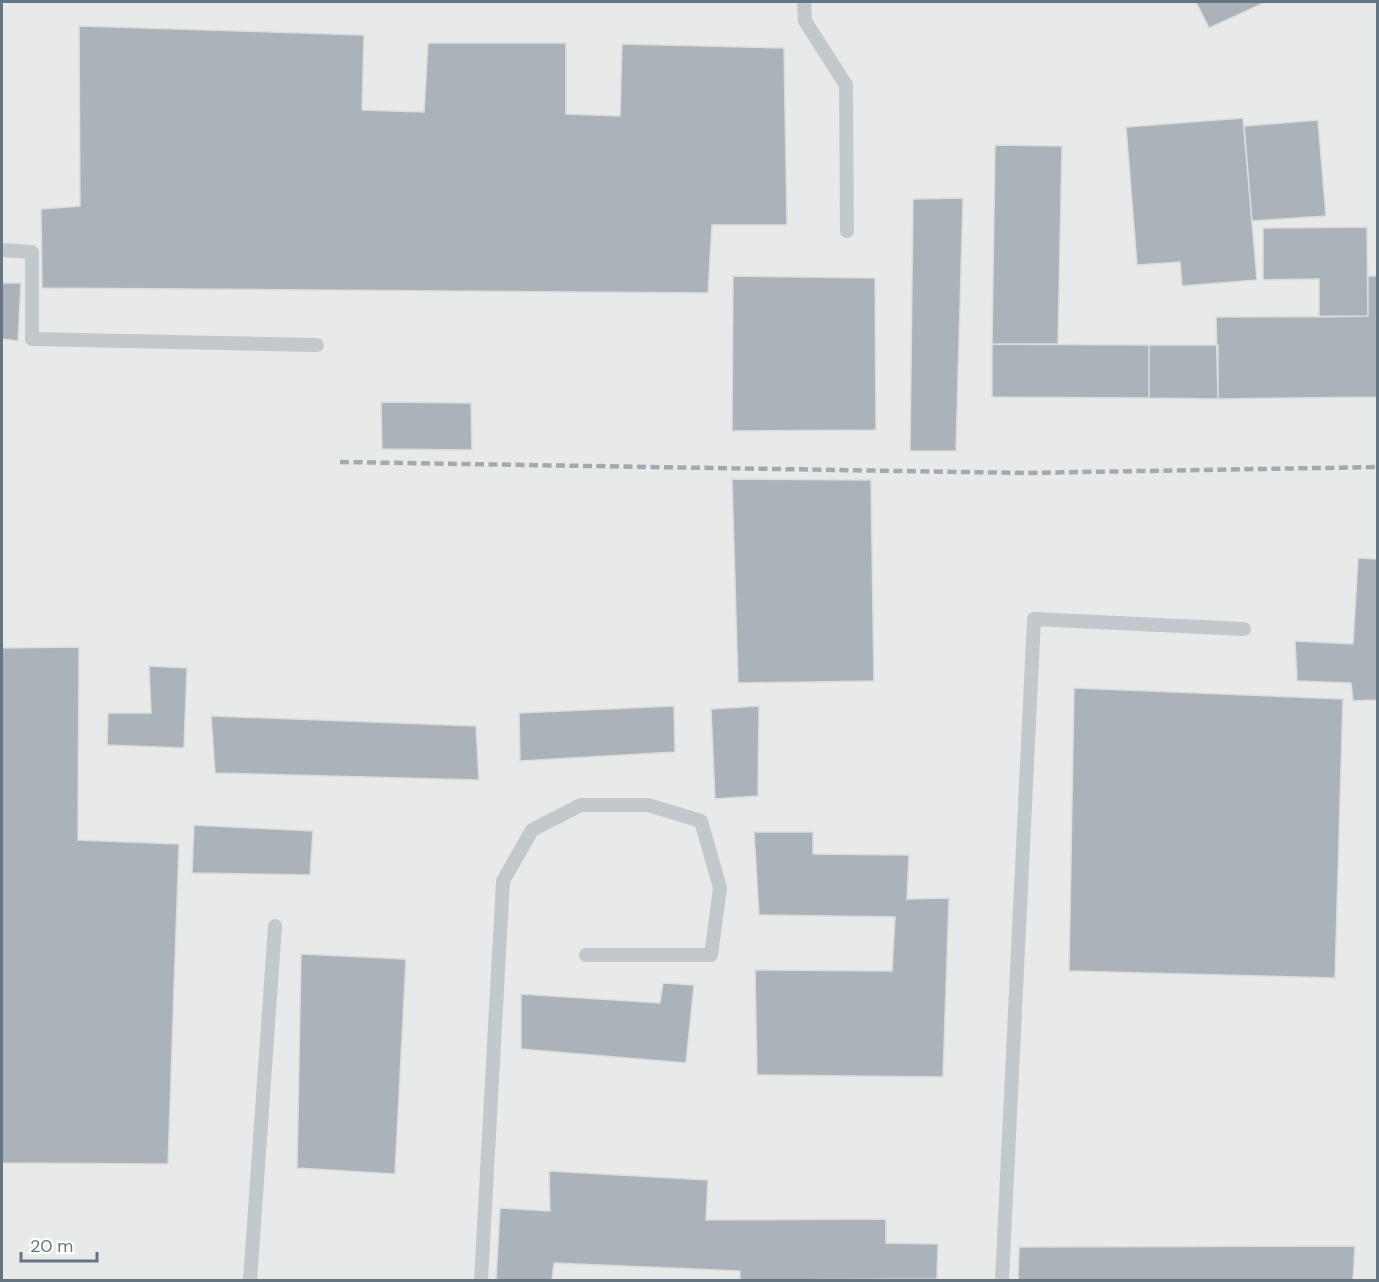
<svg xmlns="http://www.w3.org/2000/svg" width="1379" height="1282" viewBox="0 0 1379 1282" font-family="'DM Sans',sans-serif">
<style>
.built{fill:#e8e9e9}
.building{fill:#aab3b9;stroke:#dcdcda;stroke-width:1.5}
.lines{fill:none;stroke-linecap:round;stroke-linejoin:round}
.lane{stroke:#c3c8cc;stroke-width:14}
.rail{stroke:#a2aab0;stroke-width:4.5;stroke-dasharray:9 4.5;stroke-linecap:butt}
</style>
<rect width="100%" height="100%" fill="#fafaf8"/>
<path class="built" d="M 2,2 L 1377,2 L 1377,1280 L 2,1280 Z"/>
<path class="building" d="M 1196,2 L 1266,2 L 1209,28 Z
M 79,26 L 364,35 L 362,110 L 424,112 L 428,43 L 566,43 L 566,114 L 620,116 L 622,44 L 784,48 L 787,225 L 712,225 L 708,293 L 42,288 L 41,209 L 80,206 Z
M 1243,118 L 1257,280 L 1182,286 L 1180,262 L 1137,265 L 1126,127 Z
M 1318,120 L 1326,216 L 1252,221 L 1244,126 Z
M 995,145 L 1062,146 L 1058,344 L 992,344 Z
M 963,198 L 956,451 L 910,451 L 913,199 Z
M 1367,227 L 1368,316 L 1319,317 L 1319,279 L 1263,280 L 1263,228 Z
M 733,276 L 875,278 L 876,430 L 732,431 Z
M 1368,276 L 1378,276 L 1378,397 L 1218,399 L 1216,317 L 1368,316 Z
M 2,283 L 21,283 L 18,341 L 2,339 Z
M 992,344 L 1149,345 L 1149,398 L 992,397 Z
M 1149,345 L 1218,345 L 1218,399 L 1149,398 Z
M 381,402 L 471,403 L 472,450 L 382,449 Z
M 732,479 L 871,480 L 874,681 L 738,683 Z
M 1358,558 L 1378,559 L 1378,700 L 1353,701 L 1351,683 L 1297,681 L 1295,641 L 1353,644 Z
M 79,647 L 78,840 L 179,844 L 168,1164 L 2,1163 L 2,648 Z
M 149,666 L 187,668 L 184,748 L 107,745 L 108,713 L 151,713 Z
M 1074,688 L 1343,699 L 1335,978 L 1069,971 Z
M 674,706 L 675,752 L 520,761 L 519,713 Z
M 759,706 L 758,796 L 715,799 L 711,709 Z
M 211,716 L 476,726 L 479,780 L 215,773 Z
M 194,825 L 313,831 L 310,875 L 192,873 Z
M 754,832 L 813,832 L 813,854 L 909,855 L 907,899 L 949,898 L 943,1077 L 757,1075 L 755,970 L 892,971 L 895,917 L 759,915 Z
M 301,954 L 406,959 L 395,1174 L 297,1168 Z
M 663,983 L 694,985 L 686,1063 L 521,1049 L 521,994 L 660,1003 Z
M 549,1171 L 708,1180 L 706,1220 L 886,1219 L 886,1243 L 938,1244 L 937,1279 L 740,1280 L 740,1271 L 554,1263 L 552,1280 L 496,1280 L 500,1208 L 550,1211 Z
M 1355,1246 L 1353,1280 L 1018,1280 L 1019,1247 Z"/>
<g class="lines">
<path class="lane" d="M 804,2 L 805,21 L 846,85 L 847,231
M 2,250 L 32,252 L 32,339 L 317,345
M 250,1280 L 275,926
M 481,1280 L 503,881 L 532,830 L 581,805 L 648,805 L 701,821 L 720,888 L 711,955 L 586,955
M 1002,1280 L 1034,619 L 1244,629"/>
<path class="rail" d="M 340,462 L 1025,473 L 1378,467"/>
</g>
<rect width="1379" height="1282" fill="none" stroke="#657683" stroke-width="6"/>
<path d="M21 1252v9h76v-9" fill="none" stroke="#657683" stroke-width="3"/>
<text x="30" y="1252" font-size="18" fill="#657683" stroke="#ffffff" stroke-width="4.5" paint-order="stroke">20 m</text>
</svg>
